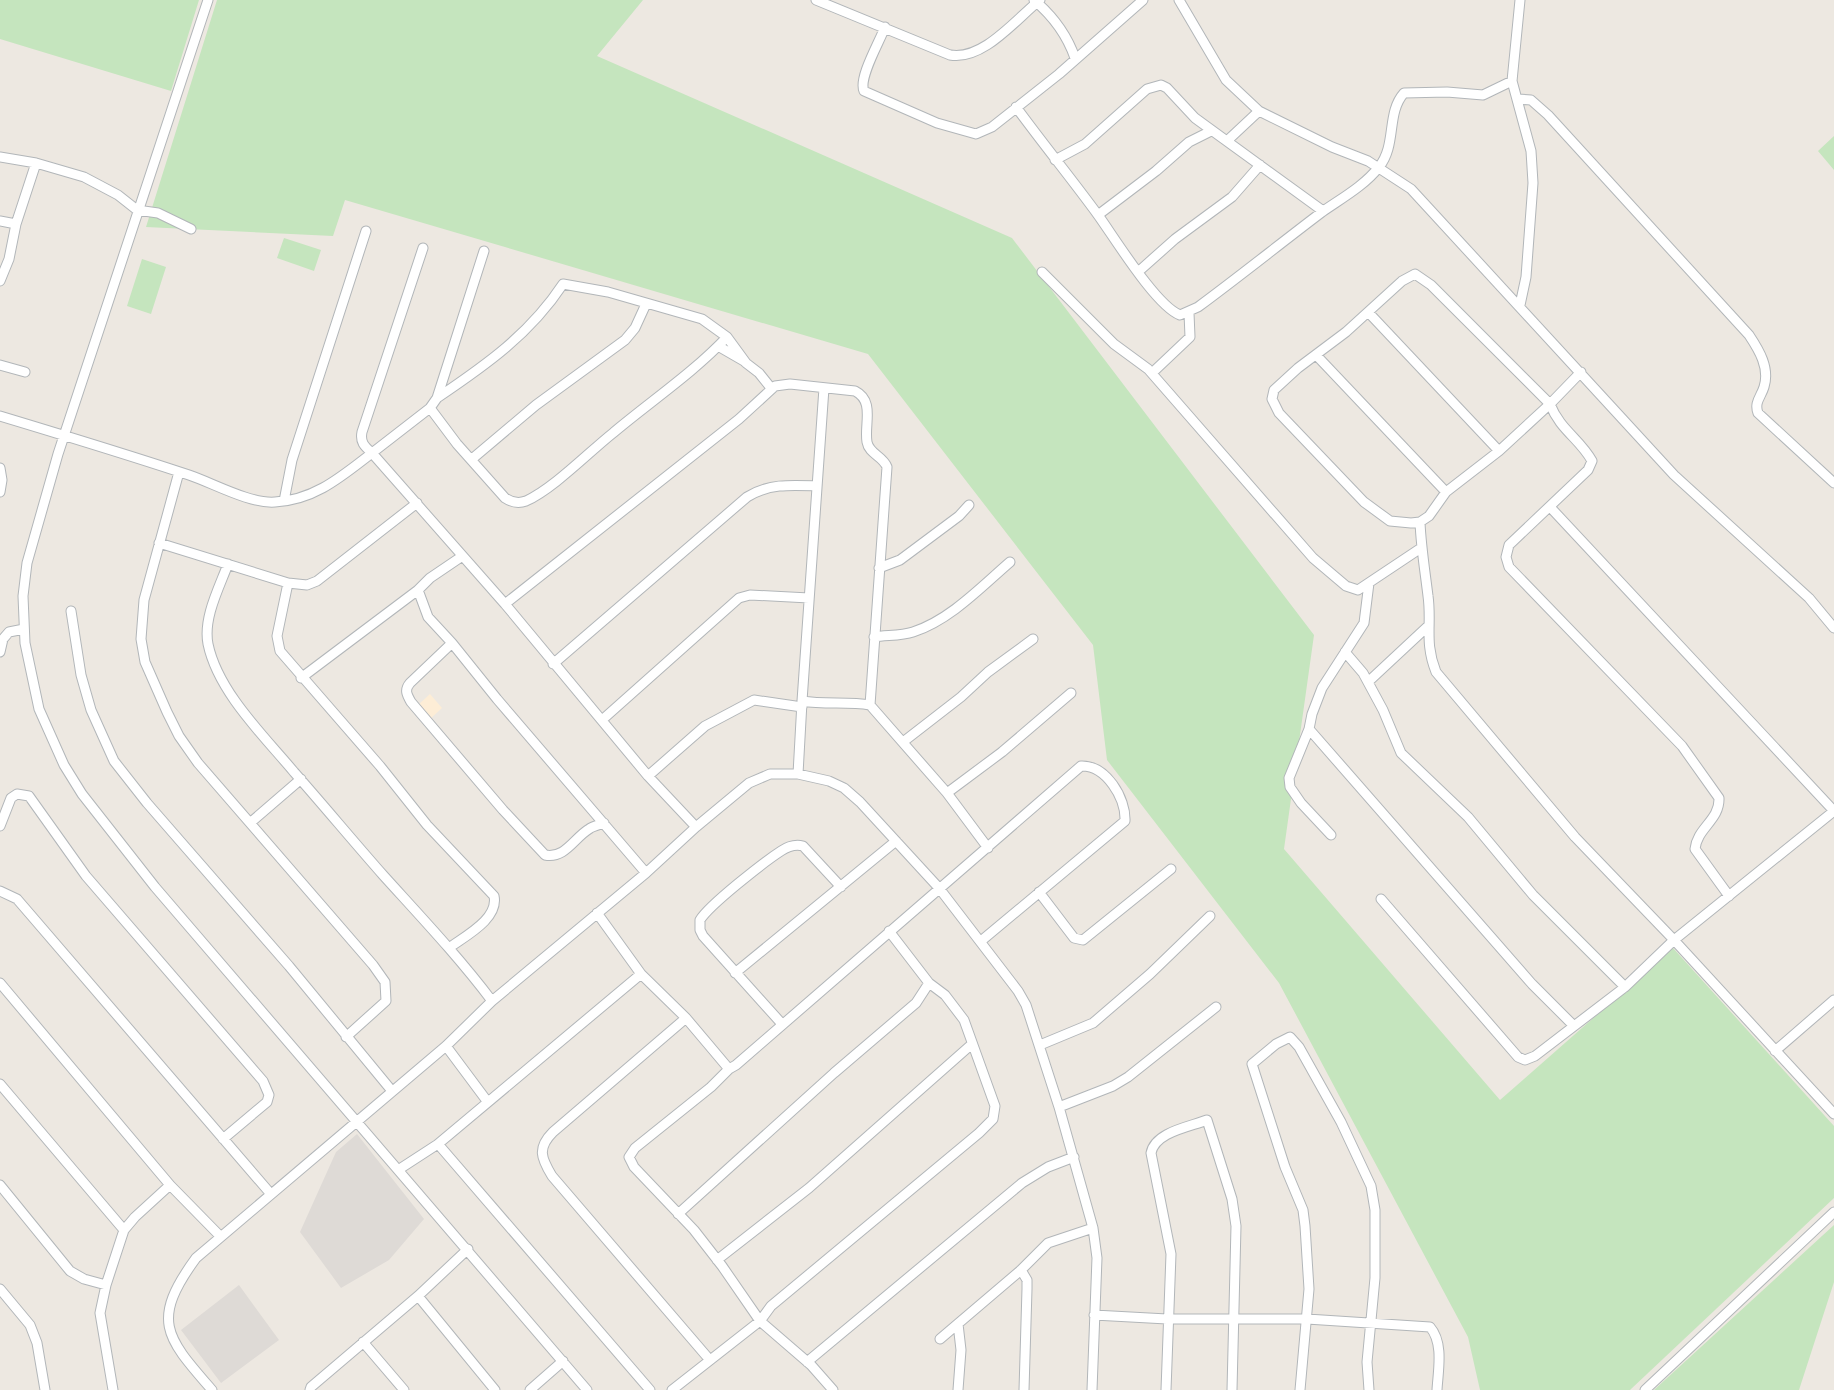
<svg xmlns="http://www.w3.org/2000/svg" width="1834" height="1390" viewBox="0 0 1834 1390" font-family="'Roboto Condensed',sans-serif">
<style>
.commercial{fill:#fdedd6}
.industrial{fill:#dedad6}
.green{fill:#c5e5be}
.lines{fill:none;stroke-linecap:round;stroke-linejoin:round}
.minor-casing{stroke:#b2b6b9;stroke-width:11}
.minor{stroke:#fff;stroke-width:9}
</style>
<rect width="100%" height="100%" fill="#ede8e1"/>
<path class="commercial" d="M 430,694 L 442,708 L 429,720 L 417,706 Z"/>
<path class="industrial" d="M 357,1134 L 424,1219 L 389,1260 L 341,1288 L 300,1232 L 336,1152 Z
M 239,1285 L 279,1340 L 221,1383 L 181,1330 Z"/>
<path class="green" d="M 0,0 L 199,0 L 171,91 L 0,39 Z
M 217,0 L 643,0 L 597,56 L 1012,238 L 1314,635 L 1284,849 L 1500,1100 L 1673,948 L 1834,1126 L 1834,1198 L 1630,1390 L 1480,1390 L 1468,1337 L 1279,983 L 1107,760 L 1093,645 L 868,354 L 345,200 L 333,236 L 146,227 Z
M 1834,136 L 1834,170 L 1818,151 Z
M 284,238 L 321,250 L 314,271 L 277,258 Z
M 142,259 L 166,267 L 151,314 L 127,306 Z
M 1834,1225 L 1834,1282 L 1799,1390 L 1654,1390 Z"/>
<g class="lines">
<defs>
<path id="minor" d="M 208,0 L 58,454 L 27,563 L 23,596 L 25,643 L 39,709 L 64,765 L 82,794 L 155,887 L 587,1390
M 816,0 L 950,55 C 983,61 1016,19 1040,0
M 1034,0 C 1053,16 1067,35 1075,58
M 1179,0 L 1226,80 L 1259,111 L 1332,147 L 1368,161 L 1411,189 L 1674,475 L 1809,598 L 1834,628
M 1520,0 L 1512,81 L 1531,151 L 1533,183 L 1526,277 L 1520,305
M 885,27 C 880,41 858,78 864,91 L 937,123 L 976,134 L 992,127 L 1059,74 L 1143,0
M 1518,99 L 1531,100 L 1548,115 L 1749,335 C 1759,350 1770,368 1764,387 C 1761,397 1754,402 1758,413 L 1834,483
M 1016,107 C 1043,144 1071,178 1098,215 C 1114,237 1156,306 1180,315 L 1198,307 C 1240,276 1281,243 1322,212 C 1342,198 1364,186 1379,167 C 1397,145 1386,113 1404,93 L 1447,92 L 1483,95 L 1512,81
M 1228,140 L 1259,111
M 0,157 L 36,163 L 84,177 L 118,195 L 137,210 L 158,213 L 191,229
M 1055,160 L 1085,144 L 1147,89 L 1161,85 L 1167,88 L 1195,118 L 1323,211
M 1098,215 L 1156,171 L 1189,142 L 1211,131
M 0,221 L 16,224
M 423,248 L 362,432 C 360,442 364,446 372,453 L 430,408 L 437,398 L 484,251
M 1042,272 L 1114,344 L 1148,369 L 1313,558 L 1346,586 L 1358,590 L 1421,548
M 1138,272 L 1175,239 L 1232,197 L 1260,165
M 0,281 L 9,259 L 16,224 L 36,163
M 1368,312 L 1499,451
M 718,346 L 744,361
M 1317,356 L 1446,492
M 0,365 L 25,372
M 1581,372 L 1550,404 L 1499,451 L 1446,492 L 1429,516 L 1420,522 L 1411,523 L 1390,521 L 1364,502 L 1279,413 L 1272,399 L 1274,390 L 1298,368 L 1346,332 L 1402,281 L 1415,274 L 1431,285 L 1550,404 C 1560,430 1580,439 1592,461 L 1588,470 L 1509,545 L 1506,557 L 1509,567 L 1682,746 L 1719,798 C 1720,820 1697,828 1695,849 L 1729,896
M 1152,373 L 1190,337 L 1189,313
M 824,388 L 802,701 C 825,705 848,701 870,705
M 437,398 C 486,365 530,334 563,284 L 608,292 L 702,319 L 727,337 L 746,363 L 759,373 L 771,388
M 430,408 L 457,444 L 505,498 C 511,502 518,504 526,501 C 553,489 589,452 613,433 C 651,401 693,373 727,337
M 0,416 C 63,435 126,454 189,475 C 213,483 250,504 275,502 C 315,500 342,476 372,453 L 505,604 L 648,776 L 696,827
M 472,459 L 536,405 L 625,340 L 635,328 L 646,304
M 0,468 L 2,480 L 0,492
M 179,472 L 144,600 L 141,639 L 145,662 L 167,712 L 179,736 L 198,763 L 373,965 L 385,982 L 386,1001 L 346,1037
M 284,501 L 292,460 L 366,231
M 1550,507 L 1834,811
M 1420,522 C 1421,547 1425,571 1428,596 C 1432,624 1424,642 1436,672 L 1575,837 L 1674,940 L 1834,1114
M 159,543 L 288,583 L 307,585 L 317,581 L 417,503
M 461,557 L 430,578 L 418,590 L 428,617 L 452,643 L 410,683 C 404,690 407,695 411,702 L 503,810 L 545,855 C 565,859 574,838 589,829 C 593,826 599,825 604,823
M 228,564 C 219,588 203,618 208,644 C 218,692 264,736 294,772 C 324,806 353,841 383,875 C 420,916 458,956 492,1001
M 879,568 L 900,560 L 959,516 L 969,505
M 288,583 L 277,636 L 280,651 L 380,766 L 427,825 L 494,896 C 499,919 465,936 449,948
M 505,604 L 739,419 L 775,386 L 790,384 L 855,391 C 875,401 864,424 867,442 C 869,454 883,456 887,467 L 870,705 L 947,793 L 988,848
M 71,611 L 81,675 L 91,710 L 114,761 L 147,803 L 289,966 L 392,1091
M 874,637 C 887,635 901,636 913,632 C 950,620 981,587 1010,562
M 452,643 L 497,699 L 646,873
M 0,652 L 3,639 L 9,632 L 24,629
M 1345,652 L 1363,673 L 1383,710 L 1401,753 L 1468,817 L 1533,895 L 1625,987
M 553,664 L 747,497 C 769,483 793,485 817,486
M 301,678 L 418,590
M 1368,682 L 1427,627
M 602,720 L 739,598 L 750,595 L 809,598
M 1309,729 L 1532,984 L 1574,1026
M 903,742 L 961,697 L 988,672 L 1033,639
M 798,774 L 802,702
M 648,776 L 705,726 L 754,700 L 802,707
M 947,793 L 1002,752 L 1071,693
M 250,823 L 301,779
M 0,826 L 11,798 L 17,794 L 29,796 L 86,876 L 263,1081 L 269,1095 L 267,1102 L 223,1139
M 1331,835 L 1301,803 L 1290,787 L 1289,778 L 1309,729 L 1312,714 L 1322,688 L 1364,623 L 1369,583
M 0,891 L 17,899 L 270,1193
M 1039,892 L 1074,938 L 1083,940 L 1171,869
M 1381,899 L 1518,1057 L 1525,1060 L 1535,1056 L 1625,987 L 1674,940 L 1834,811
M 597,913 L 641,974 L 686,1018 L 729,1069 L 736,1065 L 1081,766 C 1106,765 1126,798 1125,821 L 981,941
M 735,973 L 896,841
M 0,983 L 170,1185 L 220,1236
M 686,1018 L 553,1132 C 537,1148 541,1158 552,1176 L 709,1359
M 782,1024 L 703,936 L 700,930 L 700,920 C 709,905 764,862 781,851 C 787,847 795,844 803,846 L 841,887
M 1040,1045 L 1093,1023 L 1150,974 L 1210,916
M 446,1046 L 487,1101
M 1775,1051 L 1834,1000
M 729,1069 L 711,1087 L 635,1148 L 629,1157 L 634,1167 L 694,1230 L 722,1266 L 760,1321 L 811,1365 L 833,1390
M 0,1084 L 124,1230
M 1059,1107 L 1113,1086 L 1128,1077 L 1216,1007
M 438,1144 L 650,1390
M 398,1170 L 438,1144 L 641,974
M 0,1185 L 70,1271 L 84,1279 L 106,1285 L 124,1230 L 135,1217 L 170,1185
M 678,1214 L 834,1073 L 916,1003 L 929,983
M 717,1260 L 809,1188 L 972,1044
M 1021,1270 L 1027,1280 L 1027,1289 L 1024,1390
M 106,1285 L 100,1313 L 113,1390
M 0,1289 L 30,1325 L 37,1343 L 45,1390
M 418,1296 L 495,1390
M 1094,1315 L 1167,1319 L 1307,1319 L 1430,1327 C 1444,1343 1438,1371 1437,1390
M 940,1339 L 1021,1270 L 1048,1243 L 1093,1228
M 363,1342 L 404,1390
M 807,1362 L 1022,1183 L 1048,1167 L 1074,1157
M 212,1390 C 166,1337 150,1321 196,1258 L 446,1046 L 492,1001 L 646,873 L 696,827 L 749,783 L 770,774 L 798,774 L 829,781 L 844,788 L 860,802 L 939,888 L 1018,991 L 1026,1005 L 1059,1107 L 1093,1228 L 1097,1258 L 1092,1390
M 310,1390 L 311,1387 L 418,1296 L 468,1249
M 530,1390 L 563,1361
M 672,1390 L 760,1321 L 771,1306 L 979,1133 L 993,1119 L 995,1106 L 964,1020 L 945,995 L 929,983 L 889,931
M 958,1390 L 961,1350 L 958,1324
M 1166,1390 L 1171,1254 L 1151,1153 C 1155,1132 1189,1127 1207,1120 L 1232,1199 L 1236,1226 L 1232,1390
M 1300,1390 L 1309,1289 L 1305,1226 L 1303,1210 L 1285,1167 L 1252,1064 L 1276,1044 L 1290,1037 L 1299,1047 L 1341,1122 L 1371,1186 L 1375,1210 L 1375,1278 L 1367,1362 L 1369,1390
M 1645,1390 L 1834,1212"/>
</defs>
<use href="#minor" class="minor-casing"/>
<use href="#minor" class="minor"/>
</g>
</svg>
